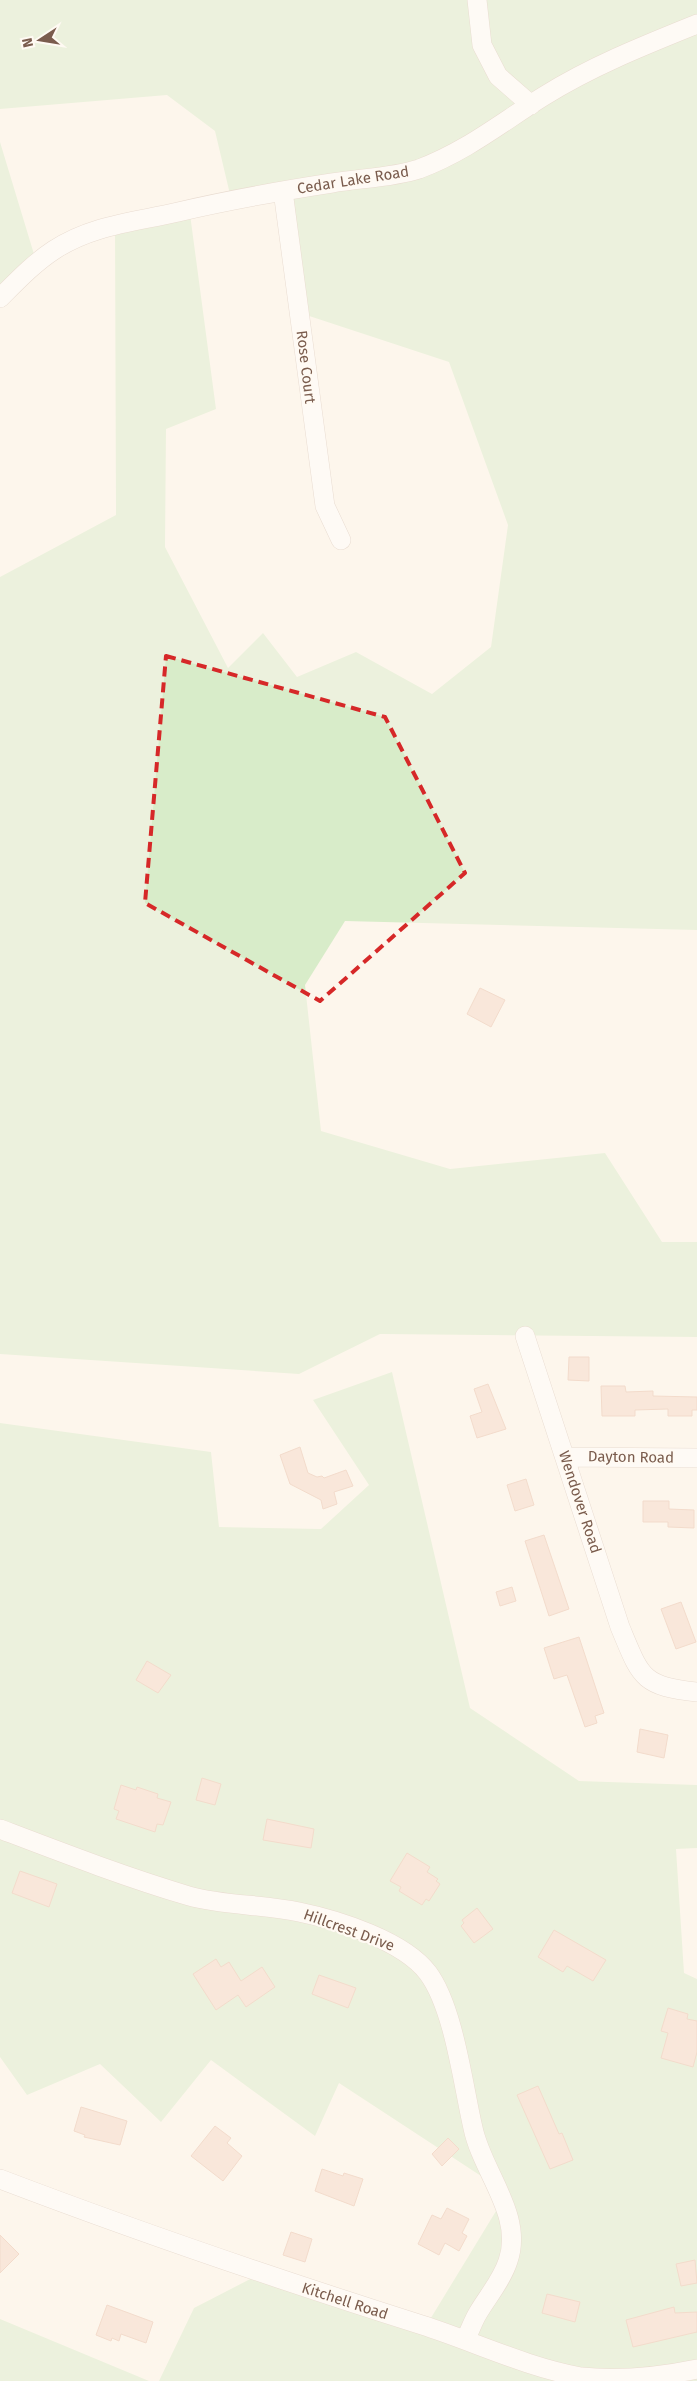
<svg xmlns="http://www.w3.org/2000/svg" width="697" height="2381" viewBox="0 0 697 2381" font-family="'Fira Sans',sans-serif">
<style>
.green{fill:#d8ecc9}
.building{fill:#f3d5c3;stroke:#e6bba3}
.lines{fill:none;stroke-linecap:round;stroke-linejoin:round}
.street-casing{stroke:#d1beb0;stroke-width:20}
.street{stroke:#fff;stroke-width:19}
.marked{fill:none;stroke:#d62828;stroke-width:4;stroke-dasharray:10 6;stroke-linejoin:round}
.labels{text-anchor:middle;stroke-width:4.5;stroke-linejoin:round;paint-order:stroke}
.street-label{font-size:15px;fill:#7a5c4d;stroke:#fffaf3}
</style>
<rect width="100%" height="100%" fill="#fdf6ec"/>
<path class="green" d="M 0,0 L 697,0 L 697,930 L 345,921 L 305,985 L 321,1131 L 450,1169 L 605,1153 L 662,1242 L 697,1242 L 697,1337 L 380,1334 L 299,1374 L 0,1354 L 0,577 L 116,515 L 115,228 L 190,214 L 216,409 L 166,429 L 165,547 L 228,668 L 263,633 L 297,677 L 356,652 L 432,694 L 491,647 L 508,525 L 449,362 L 294,311 L 278,199 L 233,207 L 215,131 L 167,95 L 0,109 Z
M 0,142 L 37,264 L 0,295 Z
M 392,1372 L 470,1708 L 579,1781 L 697,1785 L 697,1848 L 676,1849 L 684,1973 L 697,1979 L 697,2381 L 159,2381 L 194,2308 L 260,2274 L 426,2326 L 507,2193 L 339,2083 L 315,2136 L 211,2060 L 161,2122 L 100,2064 L 27,2095 L 0,2057 L 0,1423 L 211,1452 L 219,1527 L 321,1529 L 369,1485 L 313,1400 Z
M 0,2319 L 149,2381 L 0,2381 Z"/>
<path class="building" d="M 480,988 L 505,1000 L 491,1027 L 467,1014 Z
M 569,1357 L 589,1357 L 589,1381 L 568,1380 Z
M 488,1384 L 506,1429 L 477,1438 L 470,1416 L 482,1412 L 474,1389 Z
M 601,1386 L 625,1386 L 626,1392 L 653,1391 L 653,1396 L 697,1397 L 697,1410 L 692,1410 L 692,1416 L 668,1416 L 668,1409 L 635,1410 L 635,1416 L 602,1416 Z
M 300,1447 L 308,1473 L 317,1477 L 322,1476 L 324,1478 L 346,1470 L 353,1486 L 334,1492 L 337,1504 L 323,1509 L 321,1500 L 290,1484 L 280,1455 Z
M 526,1479 L 534,1505 L 515,1511 L 507,1485 Z
M 643,1501 L 669,1501 L 669,1509 L 694,1510 L 694,1528 L 668,1527 L 668,1522 L 643,1522 Z
M 544,1535 L 569,1609 L 549,1616 L 525,1541 Z
M 512,1587 L 516,1601 L 500,1606 L 496,1592 Z
M 681,1602 L 696,1642 L 676,1649 L 661,1609 Z
M 579,1637 L 604,1713 L 595,1716 L 597,1723 L 585,1727 L 567,1675 L 554,1679 L 544,1648 Z
M 147,1661 L 171,1675 L 158,1693 L 136,1680 Z
M 640,1729 L 668,1735 L 664,1758 L 637,1752 Z
M 202,1778 L 221,1784 L 215,1805 L 196,1800 Z
M 121,1785 L 136,1790 L 137,1787 L 158,1794 L 157,1798 L 171,1802 L 163,1825 L 157,1824 L 155,1832 L 116,1819 L 119,1811 L 114,1809 Z
M 267,1819 L 314,1829 L 311,1848 L 263,1840 Z
M 407,1853 L 430,1867 L 427,1872 L 438,1879 L 436,1881 L 440,1884 L 429,1901 L 426,1899 L 422,1905 L 399,1891 L 401,1887 L 390,1881 Z
M 20,1871 L 57,1884 L 49,1907 L 12,1893 Z
M 477,1908 L 493,1929 L 474,1943 L 461,1926 L 464,1923 L 462,1920 Z
M 554,1930 L 606,1960 L 593,1981 L 567,1966 L 563,1972 L 538,1957 Z
M 216,1959 L 221,1967 L 229,1962 L 241,1981 L 262,1967 L 275,1987 L 246,2007 L 238,1995 L 216,2010 L 193,1974 Z
M 319,1975 L 356,1988 L 348,2008 L 312,1994 Z
M 668,2008 L 688,2014 L 687,2019 L 697,2021 L 697,2052 L 693,2067 L 661,2058 L 668,2033 L 661,2031 Z
M 538,2086 L 559,2134 L 562,2133 L 573,2160 L 550,2169 L 517,2095 Z
M 81,2107 L 127,2121 L 120,2145 L 84,2137 L 85,2135 L 74,2131 Z
M 215,2126 L 231,2138 L 227,2143 L 242,2156 L 223,2181 L 191,2156 Z
M 448,2138 L 459,2149 L 442,2166 L 432,2154 Z
M 322,2169 L 343,2176 L 344,2173 L 363,2179 L 354,2206 L 315,2191 Z
M 447,2208 L 469,2219 L 462,2233 L 467,2236 L 459,2251 L 445,2243 L 439,2255 L 418,2244 L 432,2215 L 441,2219 Z
M 291,2232 L 312,2239 L 305,2262 L 283,2255 Z
M 0,2235 L 19,2254 L 0,2273 Z
M 695,2260 L 697,2283 L 681,2286 L 676,2264 Z
M 547,2294 L 580,2302 L 575,2322 L 542,2313 Z
M 107,2305 L 153,2322 L 146,2343 L 121,2334 L 119,2341 L 112,2338 L 111,2341 L 96,2335 Z
M 674,2307 L 675,2313 L 697,2312 L 697,2332 L 633,2347 L 626,2320 Z"/>
<g class="lines">
<defs>
<path id="street" d="M 477,0 L 482,45 L 498,76 L 531,105
M 283,191 L 325,506 L 341,540
M 0,298 C 17,281 34,263 54,250 C 92,225 135,222 178,212 C 229,200 280,191 332,183 C 361,178 391,178 419,169 C 467,151 502,122 544,96 C 592,66 645,45 697,24
M 525,1336 L 620,1627 C 641,1677 641,1686 697,1692
M 565,1457 L 697,1458
M 0,1829 C 63,1853 125,1877 189,1896 C 225,1906 263,1904 299,1912 C 338,1920 404,1941 428,1973 C 454,2008 463,2085 473,2128 C 482,2172 524,2215 508,2261 C 502,2280 488,2296 478,2313 C 473,2321 470,2331 465,2340
M 0,2179 C 139,2232 280,2280 422,2325 C 475,2342 526,2367 581,2377 C 620,2381 658,2377 697,2369"/>
</defs>
<use href="#street" class="street-casing"/>
<use href="#street" class="street"/>
</g>
<path d="M0 0H697V2381H0ZM 166,656 L 385,717 L 465,873 L 320,1001 L 145,903 Z" fill="#fdf6ec" fill-opacity=".55" fill-rule="evenodd"/>
<path class="marked" d="M 166,656 L 385,717 L 465,873 L 320,1001 L 145,903 Z"/>
<g class="labels">
<g class="street-label">
<text transform="translate(353 180) rotate(-9)" y="5">Cedar Lake Road</text>
<text transform="translate(306 367) rotate(83)" y="5">Rose Court</text>
<text transform="translate(631 1457) rotate(1)" y="5">Dayton Road</text>
<text transform="translate(580 1502) rotate(72)" y="5">Wendover Road</text>
<text transform="translate(349 1930) rotate(20)" y="5">Hillcrest Drive</text>
<text transform="translate(345 2301) rotate(18)" y="5">Kitchell Road</text>
</g>
</g>
<g transform="translate(40 40) rotate(258)" stroke="#fffaf3" stroke-width="4" paint-order="stroke">
<path d="M0-4L9 19L0 12L-9 19Z" fill="#7a5c4d"/>
<text y="-8" font-size="14" font-weight="bold" text-anchor="middle" fill="#7a5c4d">N</text>
</g>
</svg>
